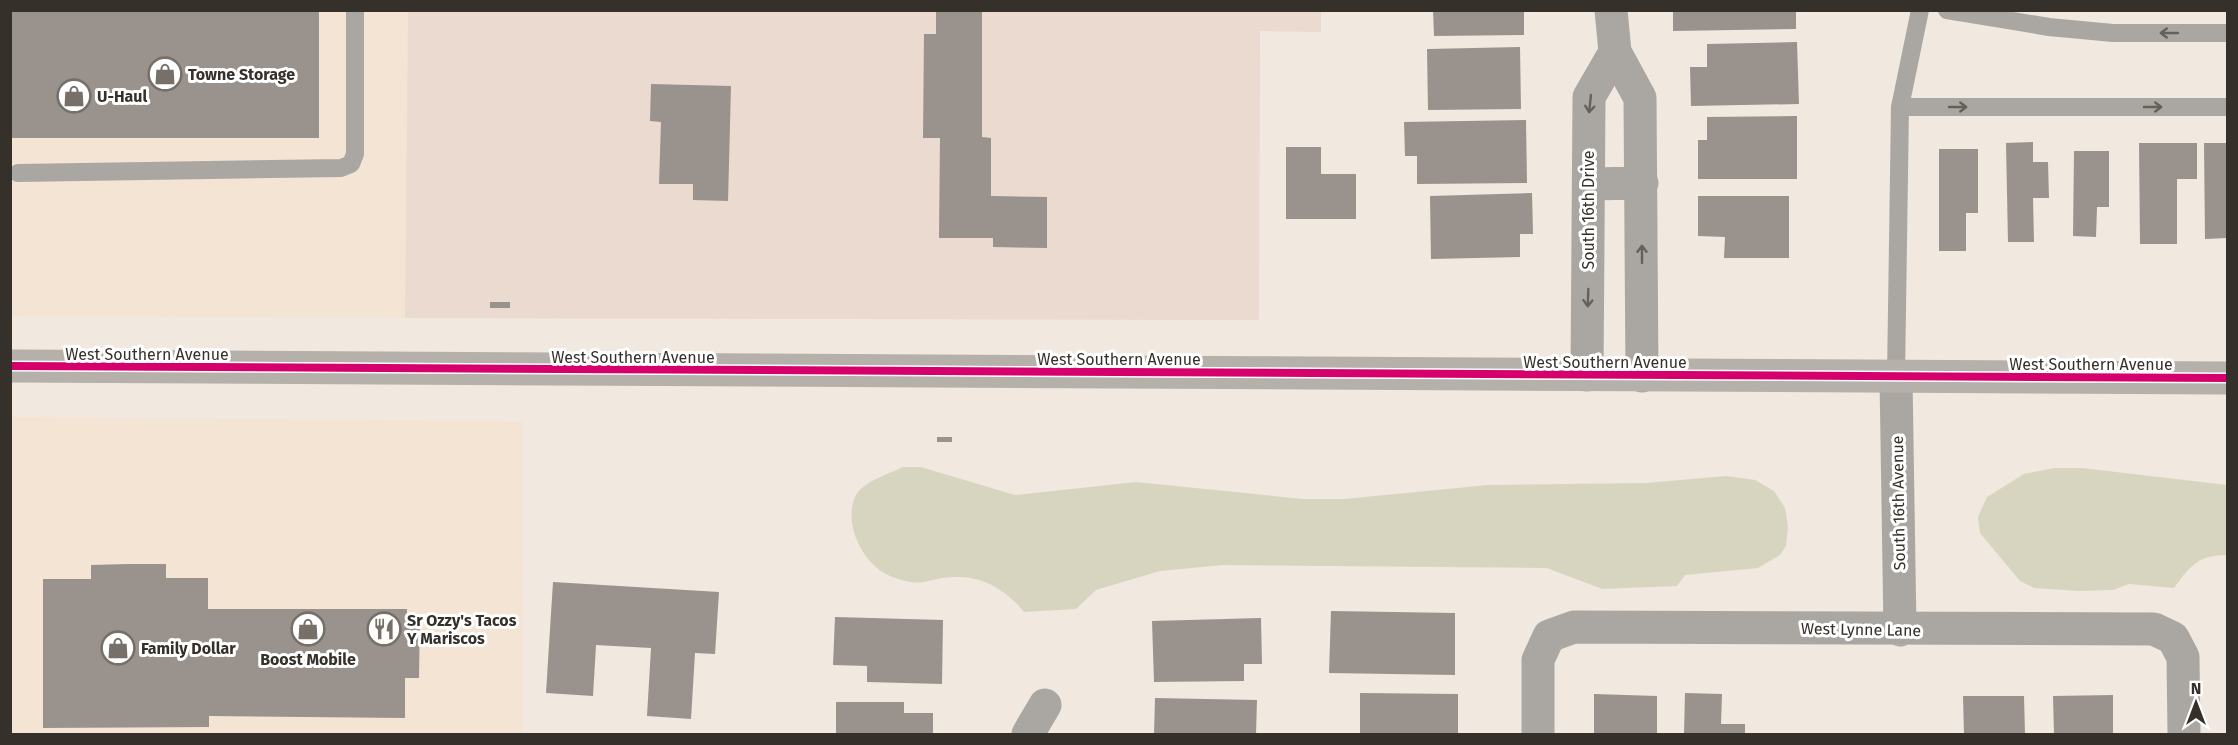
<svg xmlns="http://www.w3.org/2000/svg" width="2238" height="745" viewBox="0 0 2238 745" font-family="'Fira Sans',sans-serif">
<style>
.built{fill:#f4e4d3}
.education{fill:#eadad0}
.green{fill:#d7d5c0}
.building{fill:#9a928d}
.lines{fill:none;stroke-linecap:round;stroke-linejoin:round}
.service{stroke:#aaa7a3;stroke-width:18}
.minor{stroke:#aaa7a3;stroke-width:33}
.secondary{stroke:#b5b0a9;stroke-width:33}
.cycleway-casing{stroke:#fff;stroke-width:11}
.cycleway{stroke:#d6006c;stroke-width:8}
.oneway{stroke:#64605a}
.labels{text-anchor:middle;stroke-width:6;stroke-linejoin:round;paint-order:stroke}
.poi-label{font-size:16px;font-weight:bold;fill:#36302a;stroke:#fff;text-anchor:start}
.street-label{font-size:16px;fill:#36302a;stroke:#fff}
</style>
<rect width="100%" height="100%" fill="#f1e8df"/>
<path class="built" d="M 11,11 L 408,11 L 405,318 L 11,316 Z
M 11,417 L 522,421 L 523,734 L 11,734 Z"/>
<path class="education" d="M 408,11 L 1321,11 L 1321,32 L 1260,31 L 1259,320 L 405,318 Z"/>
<path class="green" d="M 903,467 L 921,467 L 1015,495 L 1136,482 L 1303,499 L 1344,499 L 1488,485 L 1646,483 L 1726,476 L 1755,480 L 1774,491 L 1785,508 L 1788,527 L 1786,546 L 1780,555 L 1758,568 L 1685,575 L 1677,586 L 1602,589 L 1547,568 L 1223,565 L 1160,571 L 1096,590 L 1076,609 L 1024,612 C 1008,592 984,576 957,577 C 926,577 925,590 890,576 C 863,565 842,523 856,495 C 864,481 889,474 903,467 Z
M 2054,468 L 2082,468 L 2227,485 L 2227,555 C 2198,555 2190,566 2174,588 L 2129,584 L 2113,590 L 2079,591 L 2034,588 L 2020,581 L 1980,533 L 1978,517 L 1987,497 L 2024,474 Z"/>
<path class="building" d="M 10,10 L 319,10 L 319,138 L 10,138 Z
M 936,10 L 982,10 L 982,137 L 991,138 L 991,196 L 1047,197 L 1047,248 L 993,247 L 993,238 L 939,238 L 940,138 L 923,138 L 924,34 L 936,34 Z
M 1433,10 L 1524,10 L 1524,35 L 1434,36 Z
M 1673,10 L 1796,10 L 1796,29 L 1673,31 Z
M 1797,42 L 1799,104 L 1691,106 L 1690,67 L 1707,67 L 1707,44 Z
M 1520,47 L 1521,109 L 1428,110 L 1427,49 Z
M 651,84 L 731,86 L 728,201 L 693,200 L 693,184 L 659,184 L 661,122 L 650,121 Z
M 1797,116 L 1797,179 L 1698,179 L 1698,140 L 1707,140 L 1707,117 Z
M 1526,120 L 1527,183 L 1417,184 L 1417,156 L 1405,156 L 1404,122 Z
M 2033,142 L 2033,162 L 2048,162 L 2049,198 L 2033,198 L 2034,242 L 2008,242 L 2006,143 Z
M 2139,143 L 2197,143 L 2197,179 L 2177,179 L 2177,244 L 2140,244 Z
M 2204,143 L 2228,143 L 2228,238 L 2205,239 Z
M 1286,147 L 1321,147 L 1321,174 L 1356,174 L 1356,219 L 1286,219 Z
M 1939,149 L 1978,149 L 1978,213 L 1966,213 L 1966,251 L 1939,251 Z
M 2074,151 L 2109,151 L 2109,207 L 2097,207 L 2096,237 L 2073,236 Z
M 1532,193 L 1533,234 L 1520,234 L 1520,257 L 1431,259 L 1430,196 Z
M 1698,196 L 1789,196 L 1789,258 L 1724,258 L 1725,237 L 1698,236 Z
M 490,302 L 510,302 L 510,308 L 490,308 Z
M 937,437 L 952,437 L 952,442 L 937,442 Z
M 128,564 L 166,564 L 166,578 L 208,578 L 208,609 L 407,609 L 407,614 L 420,614 L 419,678 L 405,678 L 405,718 L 209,716 L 209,727 L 43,728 L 43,579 L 91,579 L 91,565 Z
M 553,582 L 719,592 L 715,654 L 695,653 L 691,719 L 647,716 L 651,648 L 596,645 L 593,696 L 546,693 Z
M 1331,611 L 1455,613 L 1455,675 L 1329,673 Z
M 835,617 L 943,620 L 942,684 L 867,682 L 867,666 L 833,665 Z
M 1261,618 L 1262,664 L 1244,664 L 1244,681 L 1154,682 L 1152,621 Z
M 1360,693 L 1458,694 L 1458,734 L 1360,734 Z
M 1685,693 L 1722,694 L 1721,724 L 1745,724 L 1745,734 L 1684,734 Z
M 1594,694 L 1657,696 L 1657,734 L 1594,734 Z
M 2113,695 L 2113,734 L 2054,734 L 2053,696 Z
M 1963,696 L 2024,696 L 2025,734 L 1964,734 Z
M 1155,698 L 1257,700 L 1256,734 L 1154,734 Z
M 836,702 L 904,702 L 904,713 L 933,713 L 933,734 L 836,734 Z"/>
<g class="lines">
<path class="service" d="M 1947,10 L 2049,27 L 2113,33 L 2228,33
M 1900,107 L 2228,107
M 18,173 L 341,168 L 351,164 L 355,154 L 355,10
M 1896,377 L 1900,107 L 1920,10"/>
<path class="minor" d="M 1611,10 L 1615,52 L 1640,98 L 1642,376
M 1589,184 L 1642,183
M 1587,375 L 1589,97 L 1615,52
M 1896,377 L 1900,630
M 1028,734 L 1045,705
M 1538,734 L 1538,660 L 1549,636 L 1574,627 L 2154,629 L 2173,638 L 2183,657 L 2184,734"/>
<path class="secondary" d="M 10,366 L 2228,378"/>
<defs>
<path id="cycleway" d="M 10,366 L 2228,378"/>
</defs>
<use href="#cycleway" class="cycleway-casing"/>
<use href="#cycleway" class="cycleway"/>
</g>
<defs><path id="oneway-shaft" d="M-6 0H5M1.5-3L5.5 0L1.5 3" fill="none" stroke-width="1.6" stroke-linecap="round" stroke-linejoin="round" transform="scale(1.5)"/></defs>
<g class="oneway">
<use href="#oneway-shaft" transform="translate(2169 33) rotate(180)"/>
<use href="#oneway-shaft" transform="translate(1590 104) rotate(96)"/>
<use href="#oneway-shaft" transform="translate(1958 107)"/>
<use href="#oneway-shaft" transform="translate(2153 107)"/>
<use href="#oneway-shaft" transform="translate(1642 254) rotate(-90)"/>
<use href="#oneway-shaft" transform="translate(1588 298) rotate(92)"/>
</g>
<defs>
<symbol id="shop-ring" viewBox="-11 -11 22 22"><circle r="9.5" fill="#fff" stroke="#777069" stroke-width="1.5"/><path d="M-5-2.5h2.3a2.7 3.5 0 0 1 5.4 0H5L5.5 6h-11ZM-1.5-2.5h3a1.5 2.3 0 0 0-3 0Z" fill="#777069"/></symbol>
<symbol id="restaurant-ring" viewBox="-11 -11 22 22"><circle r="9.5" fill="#fff" stroke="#777069" stroke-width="1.5"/><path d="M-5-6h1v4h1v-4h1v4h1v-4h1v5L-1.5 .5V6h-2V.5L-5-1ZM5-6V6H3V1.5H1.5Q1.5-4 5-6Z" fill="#777069"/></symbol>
</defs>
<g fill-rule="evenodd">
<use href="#shop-ring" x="146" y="55" width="38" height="38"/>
<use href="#shop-ring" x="55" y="77" width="38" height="38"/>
<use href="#shop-ring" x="289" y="610" width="38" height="38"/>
<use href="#restaurant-ring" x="365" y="610" width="38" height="38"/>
<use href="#shop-ring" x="99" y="629" width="38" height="38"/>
</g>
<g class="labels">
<g class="poi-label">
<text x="188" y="80">Towne Storage</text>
<text x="97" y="102">U-Haul</text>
<text x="407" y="626">Sr Ozzy's Tacos<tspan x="407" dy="18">Y Mariscos</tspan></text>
<text x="141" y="654">Family Dollar</text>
<text x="308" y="665" text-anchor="middle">Boost Mobile</text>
</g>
<g class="street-label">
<text transform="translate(1588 210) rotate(-90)" y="6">South 16th Drive</text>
<text x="147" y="360">West Southern Avenue</text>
<text x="633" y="363">West Southern Avenue</text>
<text x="1119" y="365">West Southern Avenue</text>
<text x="1605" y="368">West Southern Avenue</text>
<text x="2091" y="370">West Southern Avenue</text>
<text transform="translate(1898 503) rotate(-91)" y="6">South 16th Avenue</text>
<text transform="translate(1861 629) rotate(1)" y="6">West Lynne Lane</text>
</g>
</g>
<rect width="2238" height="745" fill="none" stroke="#36302a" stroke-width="24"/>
<g transform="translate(2196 703)" stroke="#ffffff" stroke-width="4.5" paint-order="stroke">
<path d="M0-4.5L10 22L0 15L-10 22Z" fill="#36302a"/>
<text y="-9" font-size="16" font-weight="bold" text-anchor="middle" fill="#36302a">N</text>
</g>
</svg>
